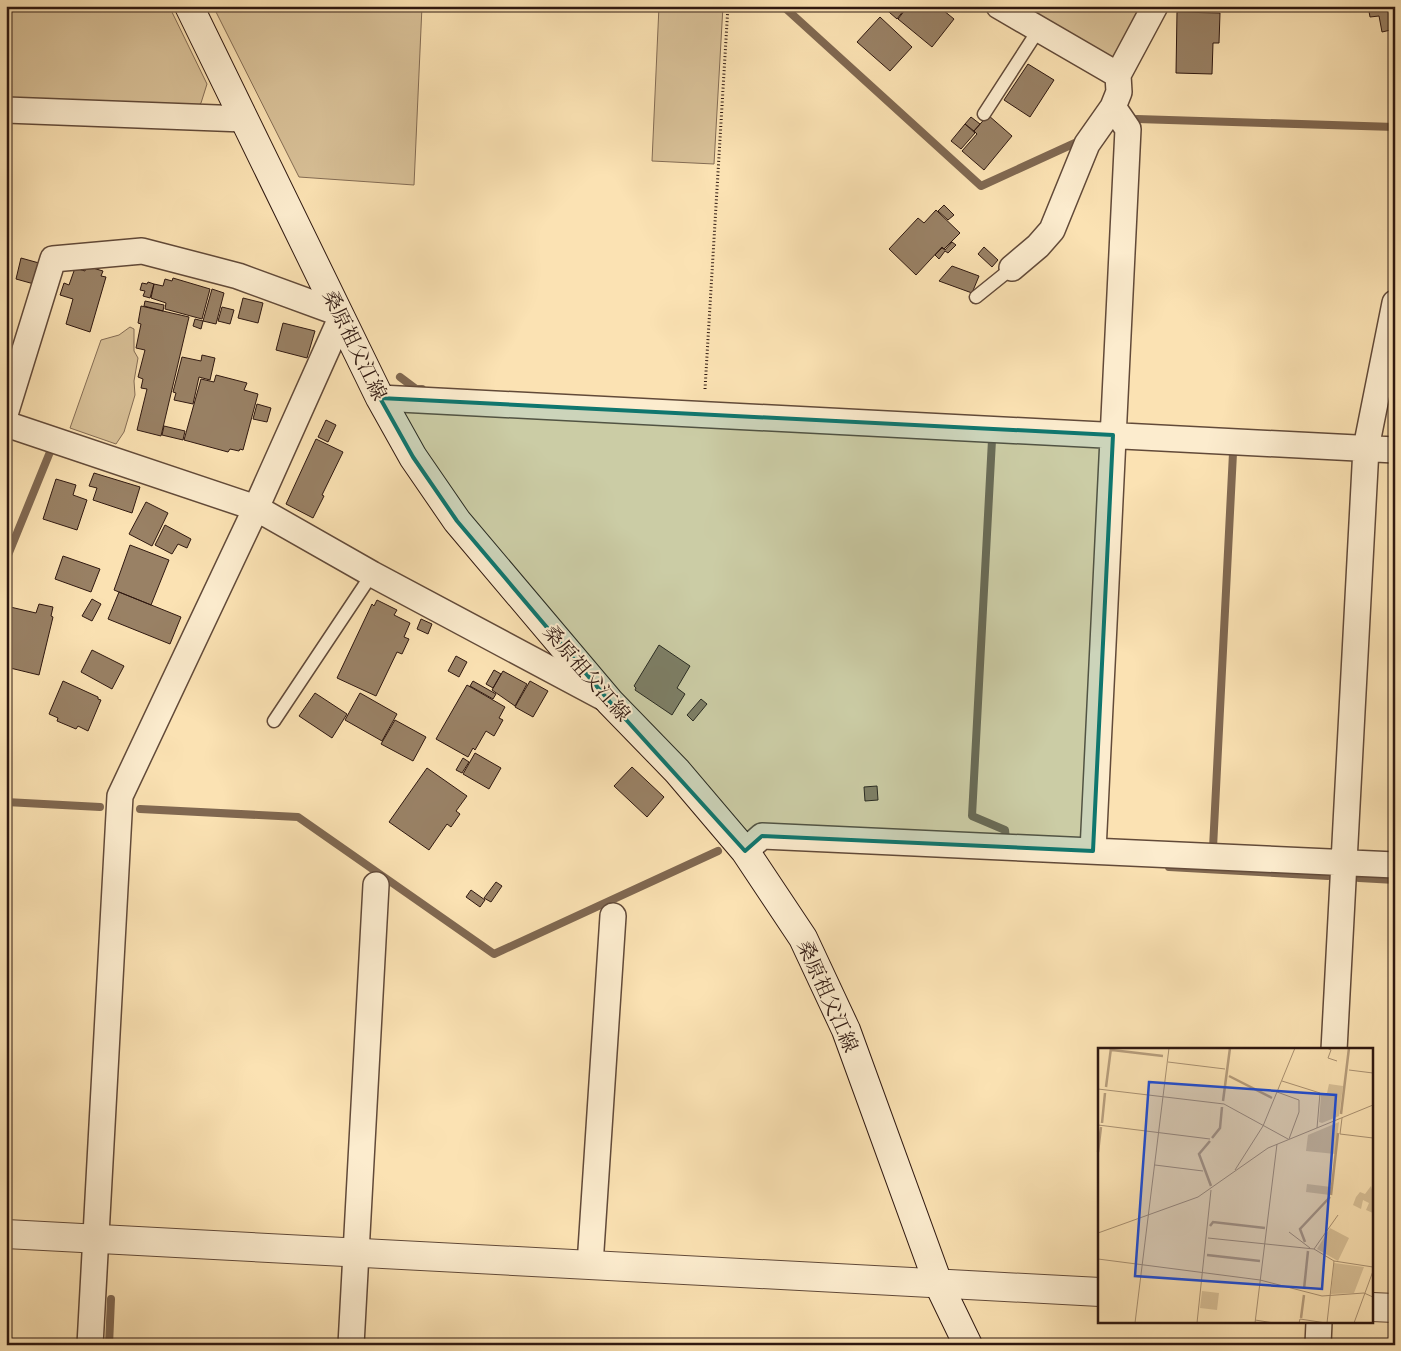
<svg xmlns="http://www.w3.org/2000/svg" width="1401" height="1351" viewBox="0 0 1401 1351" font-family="Alegreya,'Noto Serif JP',serif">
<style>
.green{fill:#d8c097;stroke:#846c54}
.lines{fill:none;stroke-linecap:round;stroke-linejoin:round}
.stream{stroke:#806851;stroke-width:8}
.building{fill:#998165;stroke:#2f1810}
.service-casing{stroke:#624a39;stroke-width:15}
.minor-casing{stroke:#624a39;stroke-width:28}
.tertiary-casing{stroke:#624a39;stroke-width:30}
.secondary-casing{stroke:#2f1810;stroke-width:30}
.path{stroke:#2f1810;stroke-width:3;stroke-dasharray:1 2.5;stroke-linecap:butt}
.service{stroke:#fcecce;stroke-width:12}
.minor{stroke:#fcecce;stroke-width:25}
.tertiary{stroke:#fcecce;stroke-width:28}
.secondary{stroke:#fcecce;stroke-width:28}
.marked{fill:#0f766e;fill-opacity:0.2;stroke:#0f766e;stroke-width:4;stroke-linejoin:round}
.labels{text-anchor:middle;stroke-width:4;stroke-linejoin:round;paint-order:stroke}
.street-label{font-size:20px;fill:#2f1810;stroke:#fcecce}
.inset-river{fill:none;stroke:#b69d7c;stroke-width:2.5}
.inset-road{fill:none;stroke:#a99172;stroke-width:1}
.view{fill:#1d4ed8;fill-opacity:0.15;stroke:#1d4ed8;stroke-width:2.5}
.inset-edge{fill:none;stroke:#2f1810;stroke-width:2.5}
</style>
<rect width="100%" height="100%" fill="#fbe2b3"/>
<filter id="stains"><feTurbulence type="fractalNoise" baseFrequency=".004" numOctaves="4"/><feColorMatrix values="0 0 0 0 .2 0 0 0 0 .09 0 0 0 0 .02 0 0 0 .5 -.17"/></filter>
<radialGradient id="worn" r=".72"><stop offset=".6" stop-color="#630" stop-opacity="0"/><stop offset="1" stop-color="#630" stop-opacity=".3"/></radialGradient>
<path class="green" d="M 6,6 L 169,6 L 207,84 L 201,103 L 192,111 L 6,101 Z
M 213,6 L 422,6 L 414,185 L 299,177 Z
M 659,6 L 723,6 L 714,164 L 652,161 Z
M 1015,6 L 1147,6 L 1118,56 L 1106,60 Z
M 130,327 L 134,329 L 134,351 L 138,358 L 134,381 L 135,395 L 124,432 L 116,444 L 70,428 L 101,340 L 119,335 Z"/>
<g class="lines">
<path class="stream" d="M 783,6 L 981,186 L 1075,143
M 1137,119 L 1395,127
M 400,377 L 416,389 L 422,389
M 992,440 L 972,816 L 1005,830 L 1006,839
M 6,560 L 50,452
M 6,802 L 100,807
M 140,809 L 298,817 L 494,954 L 718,851
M 1213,848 L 1233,453
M 1169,867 L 1328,876
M 1359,878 L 1395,880
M 109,1345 L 111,1299"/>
</g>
<path class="building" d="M 882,6 L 907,6 L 897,19 Z
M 908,6 L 938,6 L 954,19 L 932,47 L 898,19 Z
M 1368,6 L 1395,6 L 1395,29 L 1382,32 L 1379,16 L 1370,17 Z
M 1177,12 L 1220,13 L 1219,43 L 1213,43 L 1212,74 L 1176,73 Z
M 880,17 L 912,47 L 890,71 L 857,42 Z
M 1028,64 L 1054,80 L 1030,117 L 1004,100 Z
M 988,115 L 1012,136 L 984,170 L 962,151 L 977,134 L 974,131 Z
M 971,117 L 980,124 L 974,131 L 965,124 Z
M 965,124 L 975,133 L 961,149 L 951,141 Z
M 944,205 L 954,215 L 948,220 L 938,211 Z
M 936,210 L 960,233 L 944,249 L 942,247 L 916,275 L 889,249 L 918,218 L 924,223 Z
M 952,242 L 956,245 L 948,253 L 945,251 L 939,259 L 935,255 L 942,248 L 945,250 Z
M 984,247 L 998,260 L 992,267 L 978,254 Z
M 21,258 L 39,263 L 34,284 L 16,279 Z
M 86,266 L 103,271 L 101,276 L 106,277 L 90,332 L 66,324 L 73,299 L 60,295 L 64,283 L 69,285 L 75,268 L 85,271 Z
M 952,266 L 979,276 L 972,293 L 939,281 Z
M 173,278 L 210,289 L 202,319 L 165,309 L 166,303 L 151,298 L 154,284 L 163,286 L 165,279 L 172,281 Z
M 148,282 L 154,284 L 150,298 L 143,296 L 145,291 L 140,290 L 142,283 L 147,284 Z
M 212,289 L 224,293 L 216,324 L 203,321 Z
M 243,298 L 263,303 L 258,323 L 238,318 Z
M 145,301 L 164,305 L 163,311 L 144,306 Z
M 141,306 L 189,317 L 161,436 L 137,430 L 147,389 L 141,388 L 143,379 L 138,377 L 145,350 L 136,348 L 141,324 L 138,323 Z
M 222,307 L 234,310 L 230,324 L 218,321 Z
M 195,319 L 203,321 L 201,329 L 193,326 Z
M 283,323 L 315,331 L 307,358 L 276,350 Z
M 202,355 L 215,358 L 210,380 L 199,377 L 193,404 L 174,400 L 176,393 L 173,392 L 182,357 L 201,361 Z
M 216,375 L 247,383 L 244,390 L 258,394 L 243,450 L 240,449 L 239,451 L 230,449 L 228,452 L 184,440 L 201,379 L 214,382 Z
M 257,404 L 271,408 L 267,422 L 253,419 Z
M 326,420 L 336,425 L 328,442 L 318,437 Z
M 164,426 L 185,431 L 183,440 L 162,435 Z
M 316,439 L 343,452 L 322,495 L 324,496 L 313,518 L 286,504 Z
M 94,473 L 140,487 L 132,513 L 93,500 L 97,488 L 89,486 Z
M 56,479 L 76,485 L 73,495 L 87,500 L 77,530 L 43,519 Z
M 146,502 L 168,513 L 152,546 L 129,534 Z
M 165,525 L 191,539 L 187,548 L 178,544 L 172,554 L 155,545 Z
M 130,545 L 169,560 L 151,605 L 114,590 Z
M 63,556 L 100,569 L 91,592 L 55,579 Z
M 119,592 L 181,617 L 170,644 L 108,619 Z
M 92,599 L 101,604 L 92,621 L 82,616 Z
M 377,600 L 397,610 L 394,615 L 410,623 L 404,637 L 409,639 L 402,654 L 397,652 L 376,696 L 337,678 L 372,604 L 374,606 Z
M 39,604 L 53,607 L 51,616 L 53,617 L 39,675 L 6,667 L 6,606 L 36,613 Z
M 421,619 L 432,624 L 428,634 L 417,629 Z
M 659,645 L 690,666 L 677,688 L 685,694 L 672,715 L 635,690 L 636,688 L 634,686 Z
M 92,650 L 124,666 L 112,689 L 81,672 Z
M 456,656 L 467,662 L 459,677 L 448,671 Z
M 494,670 L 501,674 L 493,688 L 486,684 Z
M 503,671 L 527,684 L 515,706 L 492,690 Z
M 63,681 L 98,697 L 98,699 L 101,700 L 88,731 L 78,726 L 76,729 L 57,721 L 58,718 L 49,714 Z
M 473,681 L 496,694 L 493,699 L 470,686 Z
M 530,681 L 548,691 L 533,717 L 515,707 Z
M 467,685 L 505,707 L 499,718 L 503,720 L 494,736 L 486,731 L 475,750 L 473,748 L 468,757 L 436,739 Z
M 315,693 L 347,714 L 332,738 L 299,716 Z
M 360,693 L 397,714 L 382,741 L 345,720 Z
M 701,699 L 707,704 L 693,721 L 687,715 Z
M 395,720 L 426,737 L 413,761 L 381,744 Z
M 475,753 L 501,768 L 489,789 L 463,774 Z
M 463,758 L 469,762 L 462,773 L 456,770 Z
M 632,767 L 664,797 L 647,817 L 614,786 Z
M 427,768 L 467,796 L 456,811 L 460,814 L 451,827 L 447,824 L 429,850 L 389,822 Z
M 877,786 L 878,800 L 865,801 L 864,787 Z
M 496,882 L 502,886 L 491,902 L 484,898 Z
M 471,890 L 485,900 L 480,907 L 466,897 Z"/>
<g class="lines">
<defs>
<path id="service" d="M 984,114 L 1039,29
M 976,297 L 1012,268
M 274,721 L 372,574"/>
<path id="minor" d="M 999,6 L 1118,75 L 1155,6
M 6,110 L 244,119
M 1012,268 L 1038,246 L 1052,230 L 1087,144 L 1113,107
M 380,398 L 1395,450
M 6,411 L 53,259 L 142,251 L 238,276 L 339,313
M 6,424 L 256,508 L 372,574 L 606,699
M 745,851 L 762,836 L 1395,865
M 1093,851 L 1128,129 L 1113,107 L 1119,92 L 1118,75
M 1334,1050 L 1366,448 L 1395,303
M 590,1265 L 613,916
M 90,1345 L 120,796 L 256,508 L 341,318
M 351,1345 L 376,885
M 1318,1345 L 1319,1322"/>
<path id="tertiary" d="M 6,1234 L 1100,1292
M 1372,1307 L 1395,1308"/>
<path id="secondary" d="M 189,6 L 380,398 L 413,457 L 457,521 L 610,702 L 677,771 L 745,851 L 803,938 L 846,1030 L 938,1283 L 968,1345"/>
</defs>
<use href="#service" class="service-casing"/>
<use href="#minor" class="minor-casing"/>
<use href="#tertiary" class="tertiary-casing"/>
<use href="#secondary" class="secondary-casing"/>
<path class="path" d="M 705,389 L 728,6"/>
<use href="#service" class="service"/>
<use href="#minor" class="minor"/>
<use href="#tertiary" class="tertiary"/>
<use href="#secondary" class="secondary"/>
</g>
<path class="marked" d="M 380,398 L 1113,435 L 1093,851 L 762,836 L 745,851 L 610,702 L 457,521 L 413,457 Z"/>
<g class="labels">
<g class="street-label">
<text transform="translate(355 345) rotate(64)" y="7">桑原祖父江線</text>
<text transform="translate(587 673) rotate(49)" y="7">桑原祖父江線</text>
<text transform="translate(828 996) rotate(66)" y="7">桑原祖父江線</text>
</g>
</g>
<g transform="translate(1098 1048)">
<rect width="275" height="275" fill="#fbe2b3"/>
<path d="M 231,36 L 245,38 L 241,68 L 224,75 L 221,74 L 223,47 L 229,45 ZM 241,74 L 237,106 L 208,103 L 210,87 ZM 209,136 L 233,139 L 232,147 L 208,144 ZM 273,138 L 275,145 L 275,165 L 268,162 L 271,155 L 265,152 L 263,161 L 255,157 L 258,149 L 262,144 L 267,146 ZM 232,180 L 251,190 L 240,213 L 219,201 ZM 236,215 L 266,219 L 256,245 L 233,246 ZM 104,243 L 121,245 L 119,262 L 102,260 Z" fill="#d8c097"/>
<path class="inset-river" d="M 14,2 L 65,8M 131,28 L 174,50M 8,39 L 13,0M 125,53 L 132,0M 243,66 L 251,0M 4,75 L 7,45M 114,90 L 122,80 L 124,59M 112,93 L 101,106 L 113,138M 0,104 L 3,79M 233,147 L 240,85M 112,178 L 115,174 L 167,180M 207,194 L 202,181 L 232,149M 109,207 L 162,213M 206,241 L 210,203M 203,270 L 206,247"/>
<path class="inset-road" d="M 229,0 L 233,2 L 230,10 L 239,13M 70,14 L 127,21M 251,22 L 275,25M 184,33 L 222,45 L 219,80M 0,41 L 126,56 L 190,91M 179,44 L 201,52 L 201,64 L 191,91M 244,70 L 242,86 L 275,90M 0,77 L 112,91M 57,117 L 105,123M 137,122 L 165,78 L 197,0M 240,167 L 216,201 L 236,213 L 275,219M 191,184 L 212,200M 0,185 L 100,149 L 170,100 L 275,57M 110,190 L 216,201M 0,211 L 162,232 L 224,248 L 266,245 L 275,249M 157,272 L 176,275M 37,275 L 71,0M 99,275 L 113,142M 157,275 L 179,96M 201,275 L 202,271 L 228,275M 229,275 L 236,213M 256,275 L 275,223"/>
<path class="view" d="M 51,34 L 238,47 L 224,241 L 37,228 Z"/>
<rect width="275" height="275" class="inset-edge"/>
</g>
<rect width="1401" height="1351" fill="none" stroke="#fbe2b3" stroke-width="25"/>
<rect x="8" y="8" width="1386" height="1336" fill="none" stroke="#2f1810" stroke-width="2.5"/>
<rect x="12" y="12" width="1376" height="1326" fill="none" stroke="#2f1810"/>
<rect width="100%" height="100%" filter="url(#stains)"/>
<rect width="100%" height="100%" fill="url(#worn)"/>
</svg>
